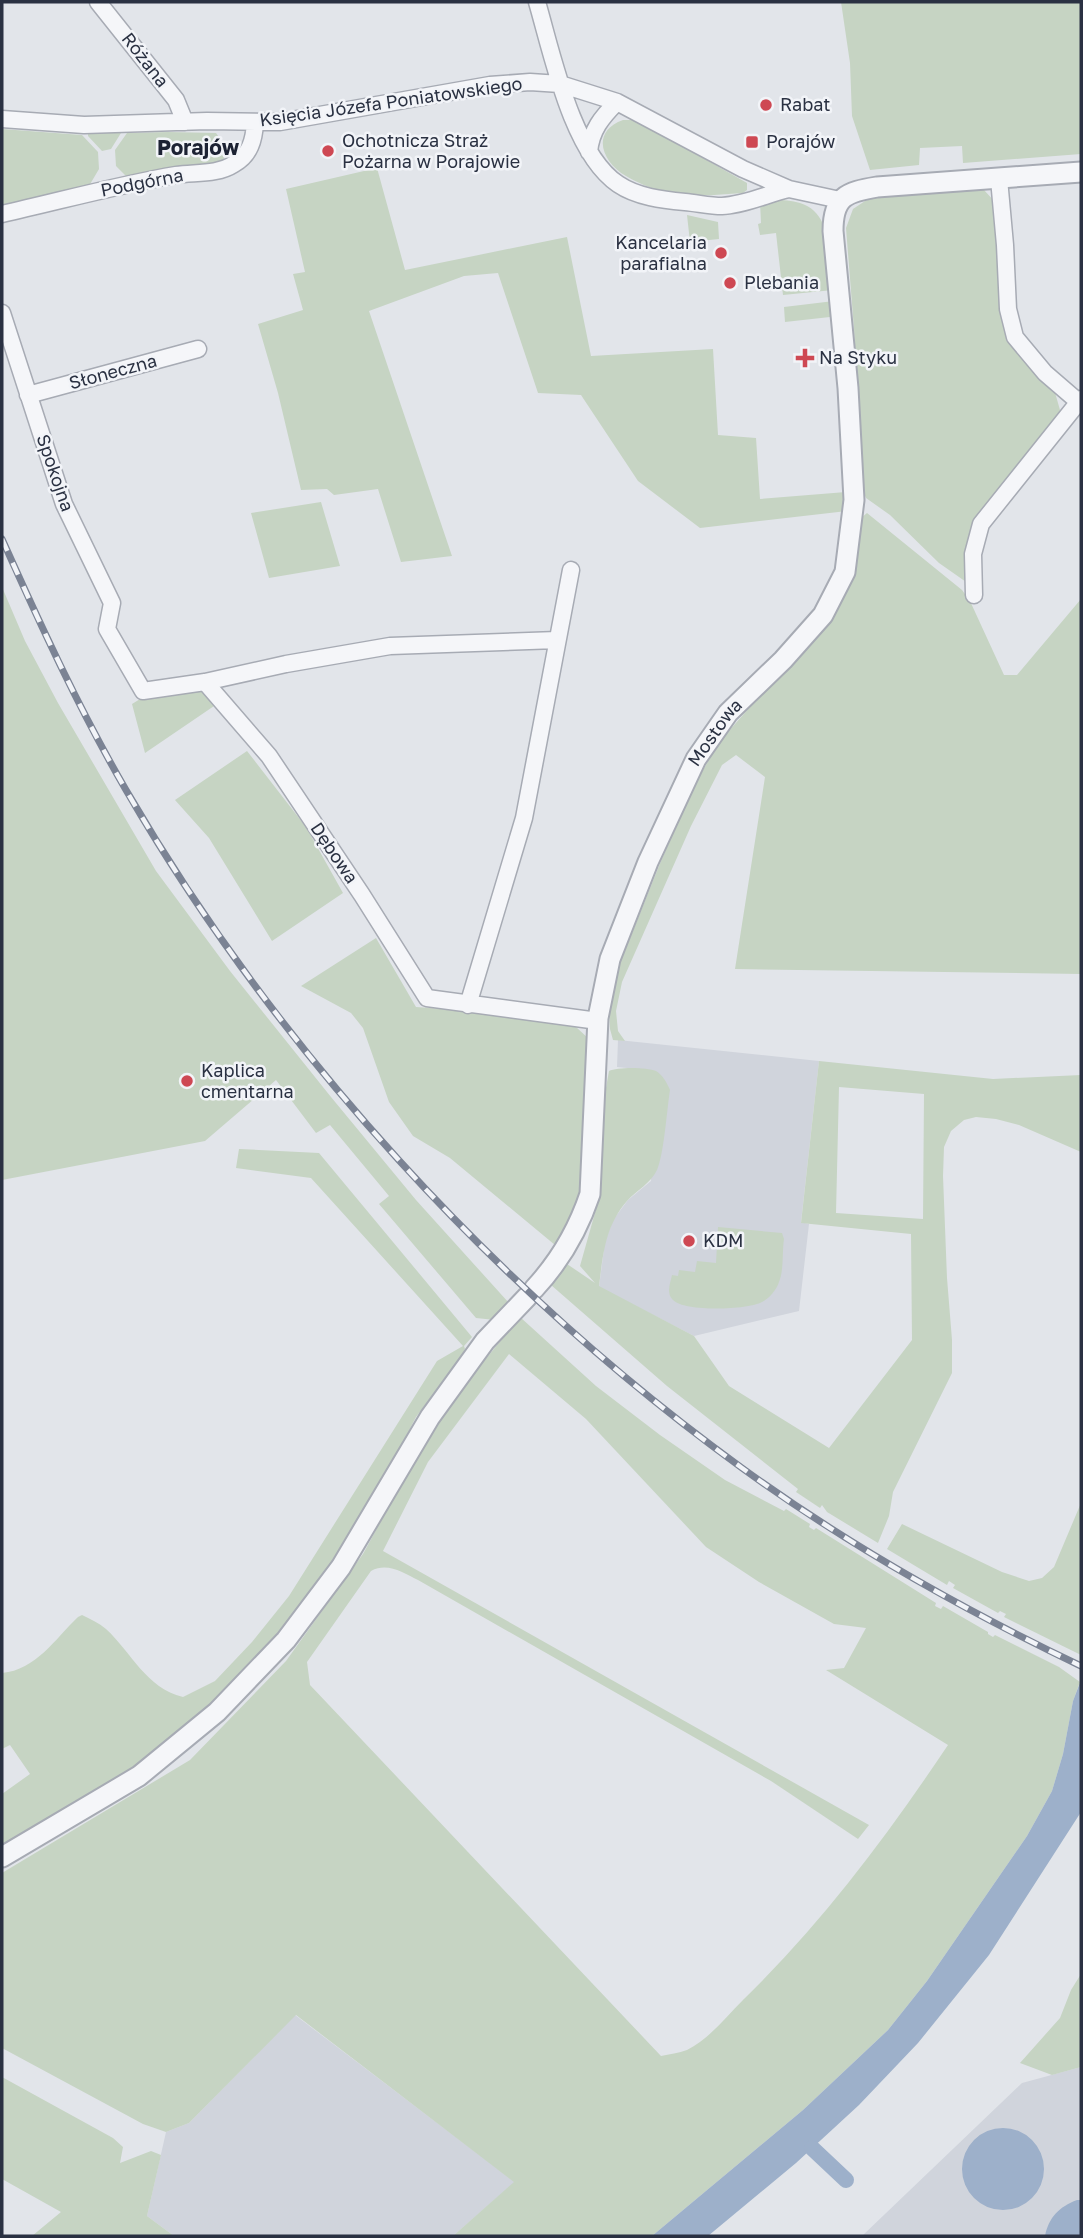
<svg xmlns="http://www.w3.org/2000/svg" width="1083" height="2238" viewBox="0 0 1083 2238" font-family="'Golos Text',sans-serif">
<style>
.built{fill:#d0d4dc}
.green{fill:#c6d4c3;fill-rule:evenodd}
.water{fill:#9db0ca}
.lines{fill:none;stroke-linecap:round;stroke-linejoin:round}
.canal{stroke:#9db0ca;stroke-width:16}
.minor-casing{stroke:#a7abb4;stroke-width:19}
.tertiary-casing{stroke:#a7abb4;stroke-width:23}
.minor{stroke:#f5f6f9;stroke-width:16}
.tertiary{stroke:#f5f6f9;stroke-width:19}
.rail-casing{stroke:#7b8394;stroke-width:7}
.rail{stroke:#f2f4f8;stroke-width:4.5;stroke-dasharray:13;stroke-linecap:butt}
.poi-dot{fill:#ce4853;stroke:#f2f4f8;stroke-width:2.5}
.labels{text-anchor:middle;stroke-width:5;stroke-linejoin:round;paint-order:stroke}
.street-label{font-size:18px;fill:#2a3142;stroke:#f2f4f8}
.poi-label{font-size:18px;fill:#2a3142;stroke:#f2f4f8;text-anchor:start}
.quarter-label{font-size:21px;font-weight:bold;fill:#1c2233;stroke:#f2f4f8}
</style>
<rect width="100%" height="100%" fill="#e2e5ea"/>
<path class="built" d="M 618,1040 L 819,1061 L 801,1222 L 809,1224 L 799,1311 L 694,1336 L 599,1287 L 605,1241 L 613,1220 L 628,1200 L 651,1181 L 656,1071 L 617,1067 Z
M 295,2015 L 515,2182 L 453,2236 L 174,2236 L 147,2216 L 166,2132 L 189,2123 Z
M 1081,2067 L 1081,2236 L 862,2236 L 1022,2083 Z"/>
<path class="green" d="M 841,2 L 1081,2 L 1081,154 L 963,163 L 962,146 L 920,148 L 919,165 L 870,170 L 852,116 L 850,63 Z
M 623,120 L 636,120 L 747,183 L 747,190 L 743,193 C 715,195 689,198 661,191 C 650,188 636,182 626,176 C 602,162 590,132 623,120 Z
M 2,129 L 82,135 L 98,152 L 99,169 L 89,186 L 2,208 Z
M 168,132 L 216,133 C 222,141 227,153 223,162 L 129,179 L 116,166 L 115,150 L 127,133 Z
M 88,133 L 121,133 L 111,149 L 102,151 L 88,136 Z
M 377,168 L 405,270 L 567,237 L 591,356 L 713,349 L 718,435 L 756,438 L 760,499 L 846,492 L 847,511 L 700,528 L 638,481 L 581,395 L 538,393 L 498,273 L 464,276 L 369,311 L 452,556 L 401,562 L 378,489 L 334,495 L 327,489 L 301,490 L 278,393 L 258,324 L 303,310 L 293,274 L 305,272 L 286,189 Z
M 972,188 L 984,190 L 995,202 L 1008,340 L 1018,354 L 1054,389 L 1060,410 L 1057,422 L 972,527 L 969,549 L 969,584 L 939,563 L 890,515 L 866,498 L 862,489 L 854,329 L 846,228 L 853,209 L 865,201 L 883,195 Z
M 761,200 C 774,200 788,199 800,203 C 834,213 830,262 833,290 L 783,295 L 776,233 L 760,235 L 758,224 L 761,223 L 760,202 Z
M 687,215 L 718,222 L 719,239 L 690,242 Z
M 834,301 L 834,313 L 830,317 L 785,322 L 784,307 Z
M 321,502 L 340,566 L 269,578 L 251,513 Z
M 867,513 L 962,590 L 970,601 L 1004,675 L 1017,675 L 1081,599 L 1081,974 L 735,969 L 765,777 L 736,755 L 722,765 L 691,826 L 622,982 L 616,1011 L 618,1031 L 625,1041 L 613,1040 L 610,1029 L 609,1009 L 614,978 L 661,861 L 694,786 L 719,742 L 829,618 L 854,574 L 860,519 Z
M 2,587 L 25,641 L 58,703 L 156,871 L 230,971 L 331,1097 L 416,1200 L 509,1303 L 495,1320 L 476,1318 L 379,1204 L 389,1196 L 330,1125 L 316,1133 L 276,1080 L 205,1141 L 2,1180 Z
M 203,686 L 217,704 L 145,753 L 132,704 L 145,696 Z
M 247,751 L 306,827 L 343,893 L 272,941 L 209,838 L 175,800 Z
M 376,938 L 416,1007 L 473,1011 L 576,1027 L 589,1039 L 582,1191 L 568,1234 L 555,1245 L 450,1158 L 413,1136 L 389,1102 L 363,1028 L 351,1013 L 301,986 Z
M 819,1061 L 993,1079 L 1081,1075 L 1081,1152 L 1019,1125 L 996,1119 L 976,1117 L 964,1120 L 951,1131 L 944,1147 L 943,1176 L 947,1278 L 952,1340 L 952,1373 L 893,1492 L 889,1516 L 878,1543 L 827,1512 L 822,1505 L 820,1508 L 796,1492 L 798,1489 L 667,1386 L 551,1285 L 567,1264 L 595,1283 L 580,1266 L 600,1195 L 602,1110 L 609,1071 C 617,1067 646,1067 656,1071 C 663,1075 667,1083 670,1090 C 667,1109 664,1154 657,1170 C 650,1184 637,1190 627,1201 C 605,1226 603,1255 599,1286 L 694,1336 L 729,1386 L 829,1448 L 912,1340 L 911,1234 L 801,1223 ZM 839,1087 L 924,1094 L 923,1219 L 836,1213 Z
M 239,1149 L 319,1153 L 472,1337 L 464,1346 L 465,1349 L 461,1357 L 416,1417 L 373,1500 L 298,1614 L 212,1706 L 165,1746 L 134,1767 L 2,1848 L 2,1794 L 30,1774 L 10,1745 L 2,1749 L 2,1673 C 36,1670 55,1639 78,1617 L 82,1615 C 90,1619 99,1623 106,1629 C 132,1653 146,1688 183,1697 L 215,1681 L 252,1642 L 289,1596 L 437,1361 L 463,1346 L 311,1178 L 236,1168 Z
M 718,1227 L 782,1233 L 784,1239 C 782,1252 784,1270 779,1282 C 777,1289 769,1299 762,1302 C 748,1310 684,1312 673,1300 C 666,1293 670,1284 672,1275 L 678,1276 L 679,1270 L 695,1272 L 697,1261 L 716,1263 Z
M 520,1317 L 596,1386 L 660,1435 L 725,1480 L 784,1511 L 786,1509 L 810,1524 L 809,1527 L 814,1530 L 816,1528 L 936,1603 L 935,1606 L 941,1609 L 943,1606 L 988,1632 L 988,1634 L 993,1637 L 995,1635 L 1059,1667 L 1080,1682 L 1073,1701 L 1063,1754 L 1052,1791 L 1027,1836 L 927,1981 L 888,2030 L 803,2110 L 652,2236 L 453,2236 L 514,2182 L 296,2015 L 189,2123 L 166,2132 L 143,2124 L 2,2048 L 2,1873 L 190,1760 L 286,1661 L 363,1554 L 394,1497 L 457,1394 ZM 509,1354 L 586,1419 L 706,1547 L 759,1582 L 834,1624 L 866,1628 L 844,1668 L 826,1670 L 948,1745 C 887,1836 822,1923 743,2000 C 726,2017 709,2039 687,2050 C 679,2053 669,2054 661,2056 L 310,1685 L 307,1662 L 371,1571 C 388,1562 403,1573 418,1580 L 771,1781 L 858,1839 L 869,1825 L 383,1551 L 428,1462 Z
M 1081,1503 L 1081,1655 L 1004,1617 L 1006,1614 L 1000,1611 L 998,1613 L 953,1588 L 955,1585 L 949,1581 L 947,1585 L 887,1549 L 902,1524 L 1002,1572 L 1029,1581 L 1042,1578 L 1054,1567 Z
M 1081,1974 L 1081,2067 L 1052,2075 L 1020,2063 L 1060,2018 L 1071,1990 Z
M 2,2077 L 113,2138 L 123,2147 L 120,2163 L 151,2151 L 161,2155 L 147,2216 L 174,2236 L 32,2236 L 61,2212 L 2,2179 Z"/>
<path class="water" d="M 1081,1680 L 1081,1812 L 989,1955 L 918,2043 L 859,2105 L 796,2163 L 708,2236 L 652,2236 L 803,2110 L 888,2030 L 927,1981 L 1027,1836 L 1052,1791 L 1063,1754 L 1073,1701 Z
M962 2169a41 41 0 1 1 82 0a41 41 0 1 1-82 0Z
M 1077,2200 L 1081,2200 L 1081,2236 L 1045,2236 C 1049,2217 1059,2207 1077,2200 Z"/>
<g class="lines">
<path class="canal" d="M 812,2148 L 846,2180"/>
<defs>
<path id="minor" d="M 98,2 L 176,100 L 185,122
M 537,2 C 552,53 572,153 618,184 C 637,197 663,200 685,202 C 697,203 710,206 722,206 C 745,205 767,194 789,189
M 2,119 L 84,125 L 207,121 L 280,122 L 490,85 L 530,82 L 560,84 L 617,102 L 743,169 L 789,189 L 840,200
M 589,152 C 591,130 602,117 617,102
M 999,179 L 1005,245 L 1008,309 L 1015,337 L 1045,373 L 1081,404
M 2,214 C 60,201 117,185 176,175 C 195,172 217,175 234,164 C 250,155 254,140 255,123
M 2,313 L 64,504 L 112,603 L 107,629 L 143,691 L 205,682 L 286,664 L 390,646 L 557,640
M 28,395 L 198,349
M 974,595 L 973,554 L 981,524 L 1081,399
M 205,682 L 269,756 L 362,895 L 427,998 L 598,1021
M 468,1005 L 524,818 L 571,570"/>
<g id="tertiary">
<path id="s1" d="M 534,1289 C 561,1260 578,1230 590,1194 L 598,1018 L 610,959 L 648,862 L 696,759 L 728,713 L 783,660 L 823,615 L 845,572 L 854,500 L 848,388 L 833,231 C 833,197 846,192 877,187 L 1081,172"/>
<path d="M 2,1857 L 139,1776 L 217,1712 L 286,1640 L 341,1567 L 430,1417 L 485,1341 L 527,1297"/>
</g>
</defs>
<use href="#minor" class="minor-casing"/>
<use href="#tertiary" class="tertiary-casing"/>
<use href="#minor" class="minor"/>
<use href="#tertiary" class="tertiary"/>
<defs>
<path id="rail" d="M 2,539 C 40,624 79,709 126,790 C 278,1052 498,1291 742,1468 C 848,1545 964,1610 1081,1666"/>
</defs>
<use href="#rail" class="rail-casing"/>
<use href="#rail" class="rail"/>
</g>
<g class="poi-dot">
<circle cx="766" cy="105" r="7"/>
<rect x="745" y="135" width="14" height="14" rx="3.5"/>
<circle cx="328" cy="151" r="7"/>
<circle cx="721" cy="253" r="7"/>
<circle cx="730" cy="283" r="7"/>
<path d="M801.5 347.5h7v7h7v7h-7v7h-7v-7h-7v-7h7z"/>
<circle cx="187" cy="1081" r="7"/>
<circle cx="689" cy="1241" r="7"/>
</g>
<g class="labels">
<g class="street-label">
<text transform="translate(145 60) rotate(52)" y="6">Różana</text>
<text transform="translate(391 102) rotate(-8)" y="6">Księcia Józefa Poniatowskiego</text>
<text transform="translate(142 183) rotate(-11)" y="6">Podgórna</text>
<text transform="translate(113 372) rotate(-15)" y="6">Słoneczna</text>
<text transform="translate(55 473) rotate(71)" y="6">Spokojna</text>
<text dy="6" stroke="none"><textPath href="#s1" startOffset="598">Mostowa</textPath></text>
<text transform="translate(334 853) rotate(56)" y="6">Dębowa</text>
</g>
<g class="poi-label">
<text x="780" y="111">Rabat</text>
<text x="342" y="147">Ochotnicza Straż<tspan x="342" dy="21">Pożarna w Porajowie</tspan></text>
<text x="766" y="148">Porajów</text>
<text x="707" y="249" text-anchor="end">Kancelaria<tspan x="707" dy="21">parafialna</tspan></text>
<text x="744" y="289">Plebania</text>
<text x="819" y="364">Na Styku</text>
<text x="201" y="1077">Kaplica<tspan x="201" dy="21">cmentarna</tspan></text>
<text x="703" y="1247">KDM</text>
</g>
<g class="quarter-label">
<text x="198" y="155">Porajów</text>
</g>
</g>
<rect width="1083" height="2238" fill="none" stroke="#2a3142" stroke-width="7"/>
</svg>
